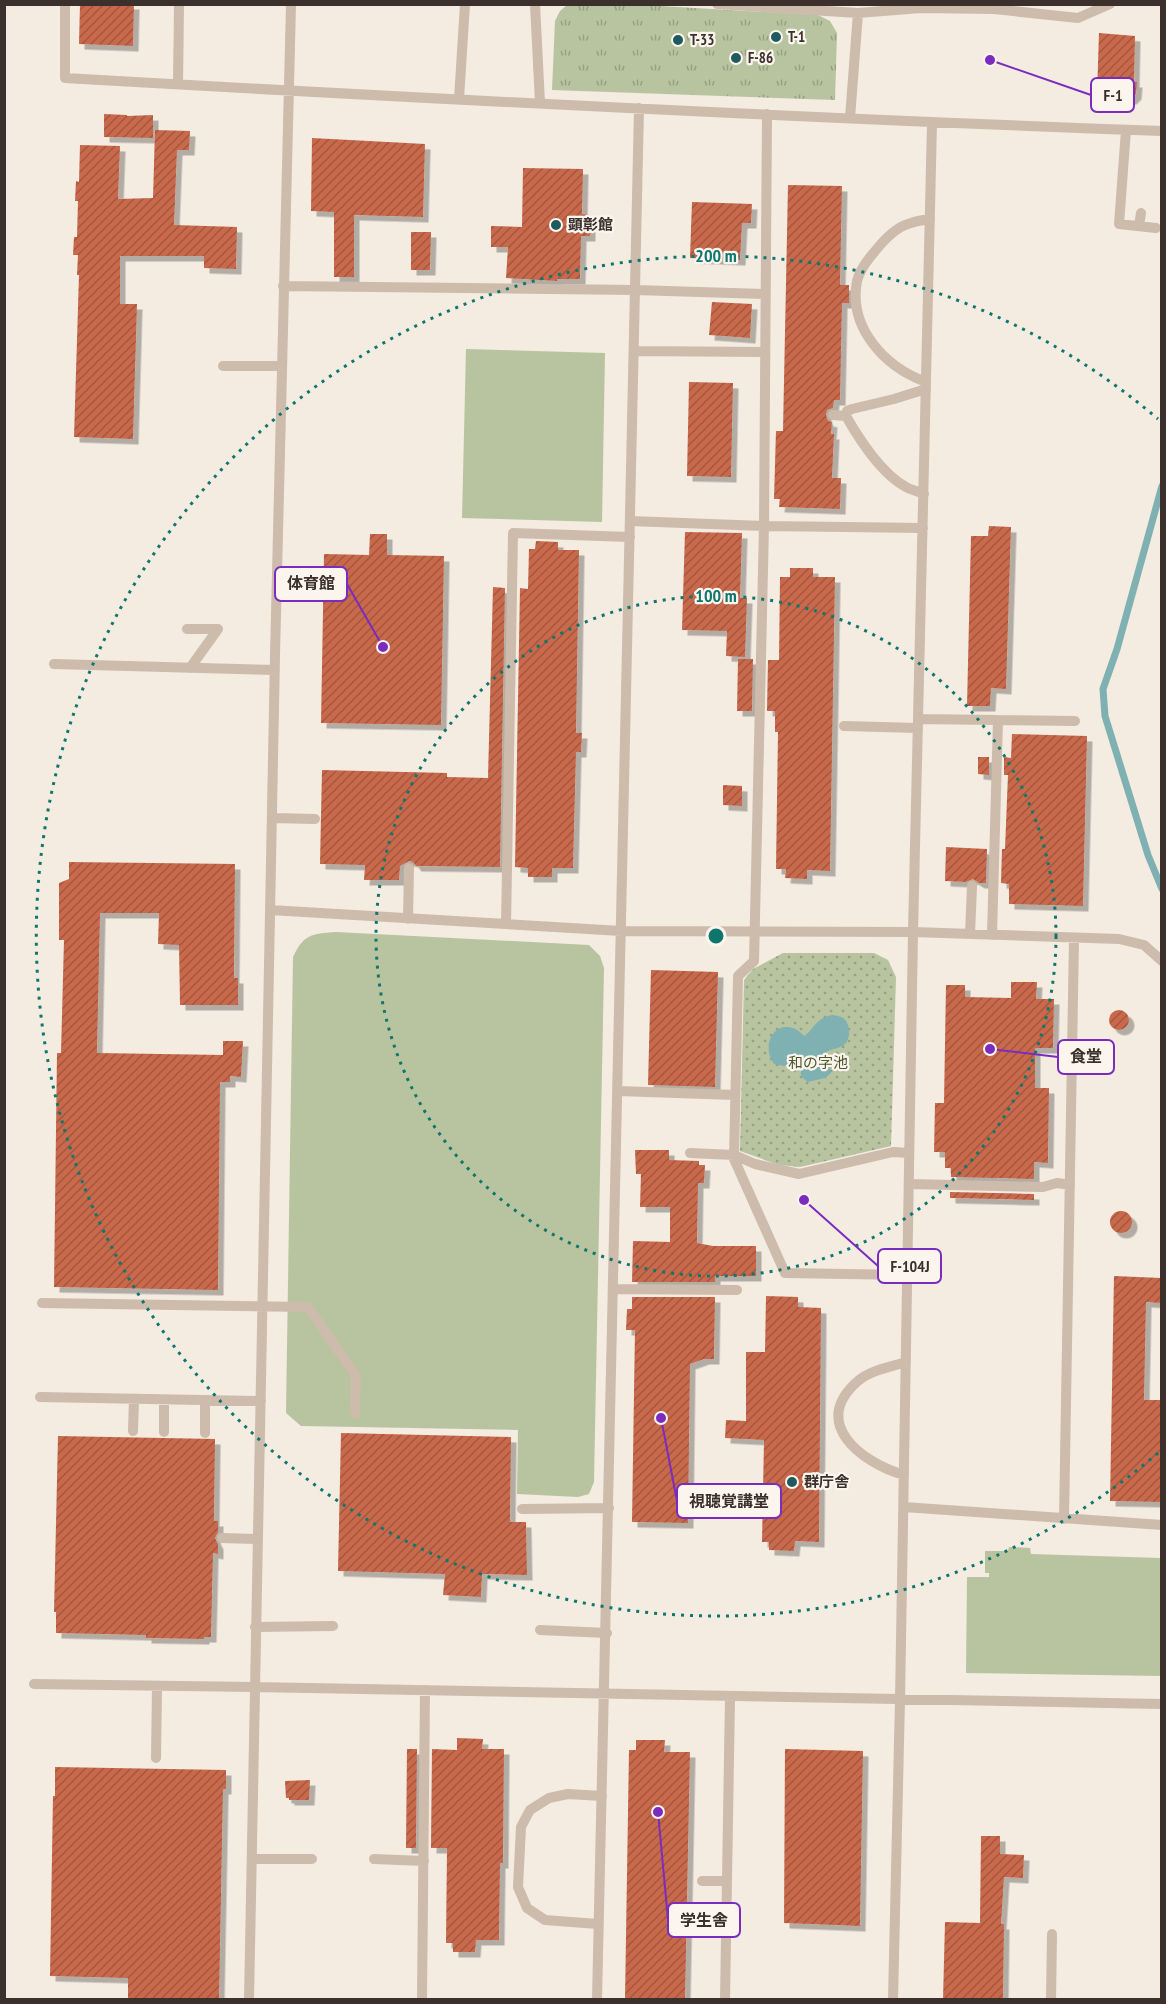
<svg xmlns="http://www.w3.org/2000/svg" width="1166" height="2004" viewBox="0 0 1166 2004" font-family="'PT Sans Narrow','Noto Sans JP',sans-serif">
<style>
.grass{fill:url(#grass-tufts)}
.park{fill:#b8c4a0}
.garden{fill:url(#garden-dots)}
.water{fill:#7fb0b2}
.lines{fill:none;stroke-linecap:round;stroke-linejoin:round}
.stream{stroke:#7fb0b2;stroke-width:7}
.building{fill:url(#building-hatch);filter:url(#shadow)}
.service{stroke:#cdbbac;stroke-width:10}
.ring{fill:none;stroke:#0f766e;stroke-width:3;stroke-dasharray:3 6}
.poi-dot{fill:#1f5a5e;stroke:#fbf5ee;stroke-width:2}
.labels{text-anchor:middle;stroke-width:4.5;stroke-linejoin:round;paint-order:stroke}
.poi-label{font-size:15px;font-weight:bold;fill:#3b302b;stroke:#fbf5ee;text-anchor:start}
.park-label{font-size:15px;fill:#4a5a2e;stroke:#fbf5ee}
.centre{fill:#0f766e;stroke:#fbf5ee;stroke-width:3}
.ring-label{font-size:18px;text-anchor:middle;font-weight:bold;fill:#0f766e;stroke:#fbf5ee;stroke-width:4.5;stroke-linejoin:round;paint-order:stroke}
.leader{fill:none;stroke:#7b2cbf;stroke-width:2}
.callout-dot{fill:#7b2cbf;stroke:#fbf5ee;stroke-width:2}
.callout{fill:#fbf5ee;stroke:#7b2cbf;stroke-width:2}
.callout-label{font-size:16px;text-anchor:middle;font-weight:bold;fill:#3b302b}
</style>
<defs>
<pattern id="grass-tufts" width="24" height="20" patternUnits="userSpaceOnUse" patternTransform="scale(1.5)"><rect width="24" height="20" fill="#b8c4a0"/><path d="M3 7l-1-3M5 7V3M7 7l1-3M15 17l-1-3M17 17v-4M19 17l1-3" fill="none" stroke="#97a083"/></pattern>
<pattern id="garden-dots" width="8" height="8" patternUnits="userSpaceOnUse" patternTransform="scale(1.5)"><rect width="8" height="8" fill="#b8c4a0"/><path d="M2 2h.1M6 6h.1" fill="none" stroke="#97a083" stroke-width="1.8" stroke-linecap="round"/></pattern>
<pattern id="building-hatch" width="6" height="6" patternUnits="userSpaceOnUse" patternTransform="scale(1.5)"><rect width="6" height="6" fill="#c8694b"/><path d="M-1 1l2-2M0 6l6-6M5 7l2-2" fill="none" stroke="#a4573f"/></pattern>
<filter id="shadow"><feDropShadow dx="5.5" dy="5.5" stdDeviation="0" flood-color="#0004"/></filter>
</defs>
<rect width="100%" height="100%" fill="#f4ebe1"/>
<path class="grass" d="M 567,5 L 643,5 L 818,15 L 830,21 L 837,33 L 835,100 L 552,90 L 555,21 L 560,11 Z"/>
<path class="park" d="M 466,349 L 605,353 L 602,522 L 462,518 Z
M 336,932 L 589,945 L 600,956 L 604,968 L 594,1482 L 589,1494 L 578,1497 L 517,1494 L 518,1430 L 301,1426 L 286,1413 L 293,957 C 304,934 311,934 336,932 Z
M 1009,1547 L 1030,1548 L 1031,1554 L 1161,1558 L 1161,1676 L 966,1673 L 967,1577 L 989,1577 L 989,1573 L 985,1573 L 985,1551 L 1008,1551 Z"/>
<path class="garden" d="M 783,953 L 874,953 L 888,960 L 896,977 L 891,1146 L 800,1167 L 779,1165 L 740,1151 L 744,980 L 753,969 Z"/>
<path class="water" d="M 833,1015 C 836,1016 840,1016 843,1018 C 851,1024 851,1039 844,1045 C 838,1049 831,1049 826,1052 L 831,1073 L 825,1078 L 808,1082 C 793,1072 807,1069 801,1057 L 784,1066 L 774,1064 C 762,1048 771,1022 793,1028 C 798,1029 801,1034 805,1036 C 815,1027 817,1017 833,1015 Z"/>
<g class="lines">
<path class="stream" d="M 1162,486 L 1117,649 L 1103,689 L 1105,716 L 1148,855 L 1162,889"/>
</g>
<path class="building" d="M 80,4 L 134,4 L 133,46 L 79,44 Z
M 1099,33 L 1135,36 L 1134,82 L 1137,82 L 1136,94 L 1131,99 L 1119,99 L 1116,96 L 1097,95 Z
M 104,114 L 127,115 L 127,116 L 153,115 L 153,138 L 104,137 Z
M 155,130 L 190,131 L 189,150 L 177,150 L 174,225 L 237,227 L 236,269 L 204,268 L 204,256 L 120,256 L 120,304 L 137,304 L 133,439 L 74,437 L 79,275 L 77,275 L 78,255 L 73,255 L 74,237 L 77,237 L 78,201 L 75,201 L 76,181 L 79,182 L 80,145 L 120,146 L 118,199 L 153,198 Z
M 312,138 L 425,144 L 423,217 L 354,215 L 354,277 L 334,277 L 334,212 L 311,211 Z
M 523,168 L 583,169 L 582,214 L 590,215 L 590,236 L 581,236 L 580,279 L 557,279 L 557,281 L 506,278 L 508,247 L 491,247 L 491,226 L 522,227 Z
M 788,185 L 842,186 L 840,285 L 849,285 L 849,303 L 842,303 L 840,400 L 834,400 L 833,408 L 827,410 L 826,415 L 828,421 L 832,422 L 831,434 L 834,434 L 832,478 L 841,478 L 840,509 L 779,507 L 780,499 L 774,499 L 776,431 L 783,431 Z
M 692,202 L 752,204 L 751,223 L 742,223 L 740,260 L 690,258 Z
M 411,232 L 431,232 L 430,270 L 411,270 Z
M 712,302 L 752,304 L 750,338 L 709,335 Z
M 689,382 L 733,383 L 731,477 L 687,476 Z
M 989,526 L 1011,527 L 1006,689 L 991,688 L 990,706 L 967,706 L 971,536 L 988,536 Z
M 685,532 L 742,533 L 740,598 L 747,598 L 745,657 L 726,656 L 727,631 L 682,630 Z
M 370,534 L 387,534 L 387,555 L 444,556 L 441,725 L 321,723 L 324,554 L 369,555 Z
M 536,541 L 558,542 L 558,550 L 579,550 L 576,733 L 582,733 L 581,752 L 576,752 L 573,868 L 552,868 L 552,877 L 528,877 L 528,868 L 515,867 L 520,588 L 528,589 L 529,549 L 535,549 Z
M 790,568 L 813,568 L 813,577 L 835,577 L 830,871 L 807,870 L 807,879 L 785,878 L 786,869 L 776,869 L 778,732 L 775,732 L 775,711 L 767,711 L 768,660 L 779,660 L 780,577 L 790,577 Z
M 493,587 L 505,588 L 500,867 L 416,866 L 413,862 L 409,861 L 400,866 L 399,880 L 364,880 L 365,865 L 320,864 L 322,770 L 447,773 L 447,777 L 488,778 Z
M 738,659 L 753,659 L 752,711 L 737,711 Z
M 1012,734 L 1087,736 L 1083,906 L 1009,904 L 1009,884 L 1001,883 L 1002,849 L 1005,849 L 1008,775 L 1004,775 L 1004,757 L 1011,758 Z
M 978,757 L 989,757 L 989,775 L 978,774 Z
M 723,785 L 742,786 L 742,806 L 723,805 Z
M 946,847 L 987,849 L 986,883 L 979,883 L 973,879 L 966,882 L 945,881 Z
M 69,862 L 235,864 L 234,978 L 238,978 L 238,1005 L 180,1005 L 179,945 L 158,944 L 159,913 L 100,913 L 97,1053 L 223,1055 L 223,1041 L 243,1041 L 241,1077 L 230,1076 L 230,1082 L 220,1082 L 218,1290 L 54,1287 L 57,1053 L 61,1053 L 64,940 L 59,940 L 59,883 L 69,879 Z
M 651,970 L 718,972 L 715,1087 L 648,1085 Z
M 1011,982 L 1037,982 L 1036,999 L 1054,999 L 1053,1048 L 1035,1048 L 1035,1088 L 1049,1088 L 1048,1163 L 1034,1162 L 1034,1179 L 951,1177 L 951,1168 L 945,1168 L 945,1152 L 934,1152 L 935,1103 L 944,1103 L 946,985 L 965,985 L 965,997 L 1011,998 Z
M1109 1020a10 10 0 1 1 20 0a10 10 0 1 1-20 0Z
M 635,1150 L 669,1150 L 669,1160 L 699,1161 L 699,1165 L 705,1165 L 704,1183 L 698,1183 L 697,1243 L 713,1246 L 756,1246 L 756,1276 L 715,1276 L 715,1282 L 632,1282 L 633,1241 L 670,1242 L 670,1207 L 640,1207 L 641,1174 L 636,1174 Z
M 950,1192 L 1034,1194 L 1034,1200 L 950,1198 Z
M1110 1222a11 11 0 1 1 22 0a11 11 0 1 1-22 0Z
M 1114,1276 L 1161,1278 L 1161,1303 L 1146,1302 L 1144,1400 L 1161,1400 L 1161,1502 L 1110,1501 Z
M 766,1296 L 798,1297 L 798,1307 L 821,1308 L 819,1542 L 795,1541 L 794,1551 L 769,1550 L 769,1542 L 762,1542 L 764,1440 L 725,1438 L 726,1420 L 746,1421 L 746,1352 L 765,1352 Z
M 632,1297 L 715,1297 L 714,1359 L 704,1359 L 690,1364 L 688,1523 L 632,1522 L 635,1330 L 626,1330 L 627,1309 L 632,1309 Z
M 341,1433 L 511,1437 L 510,1522 L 526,1522 L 527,1575 L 482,1574 L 481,1597 L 443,1595 L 445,1574 L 338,1571 Z
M 58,1436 L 215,1439 L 214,1521 L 218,1521 L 218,1532 L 215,1538 L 218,1544 L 218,1554 L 213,1553 L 211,1637 L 204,1637 L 204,1639 L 146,1638 L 146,1635 L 56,1633 L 56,1612 L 54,1612 Z
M 457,1738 L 483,1739 L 482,1749 L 504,1749 L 503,1863 L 500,1863 L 499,1940 L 476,1940 L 475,1952 L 453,1952 L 453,1943 L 446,1943 L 447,1848 L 431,1848 L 432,1749 L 457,1750 Z
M 636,1740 L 665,1740 L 664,1752 L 690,1752 L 685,2000 L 625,2000 L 629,1750 L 636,1750 Z
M 407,1749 L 417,1749 L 416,1848 L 406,1848 Z
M 785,1749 L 863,1751 L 860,1926 L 784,1923 Z
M 55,1767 L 226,1770 L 226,1789 L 223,1789 L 219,2000 L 128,2000 L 128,1978 L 50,1976 L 53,1796 L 55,1796 Z
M 310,1780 L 309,1800 L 289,1800 L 289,1798 L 286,1798 L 285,1781 Z
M 981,1836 L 1000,1836 L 1000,1854 L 1024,1855 L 1023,1878 L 1004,1877 L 1001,1924 L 1004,1924 L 1003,2000 L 943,2000 L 945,1922 L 980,1923 Z"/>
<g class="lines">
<path class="service" d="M 65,4 L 65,78 C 431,99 796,118 1162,131
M 535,4 L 540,103
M 717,4 L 858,13 L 921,8 L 994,9 L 1078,18 L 1110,4
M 178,84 L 179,4
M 459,99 L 465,4
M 767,114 L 764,526 L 754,961 L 738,976 L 734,1159 L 785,1273 L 907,1275
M 850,118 L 858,13
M 1126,130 L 1119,224 L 1156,228
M 1139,226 L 1141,213
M 283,286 L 635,290 L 765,294
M 634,351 L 765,352
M 223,366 L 281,366
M 926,382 C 885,367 848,328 857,281 C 860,269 868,259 876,250 C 884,240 895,228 908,224 C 915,221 923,220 930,219
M 833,415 L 846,416 C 859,439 882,474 906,487 C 911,490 918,491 924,494
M 846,416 L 847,411 L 852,409 L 894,399 L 926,389
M 630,521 L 764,526 L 923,528
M 187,629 L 218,629 L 190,668
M 54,664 L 275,670
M 918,719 L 1075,721
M 844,726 L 918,728
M 273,818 L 315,819
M 270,910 L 621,931 L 913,932 L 1119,939 L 1144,945 L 1162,961
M 408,919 L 409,868
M 506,924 L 513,533 L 630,537
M 970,934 L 972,886
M 992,935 L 998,720
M 618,1091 L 735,1095
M 690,1153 L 734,1155 L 755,1164 L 799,1174 L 893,1152 L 909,1153
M 909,1184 L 1043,1187 L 1057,1183 L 1070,1185
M 613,1289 L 737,1290
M 42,1303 L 308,1307 L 356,1376 L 355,1414
M 40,1397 L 261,1401
M 164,1400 L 164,1432
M 133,1431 L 134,1399
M 205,1433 L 205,1400
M 904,1475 C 862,1463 809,1423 858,1381 C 870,1370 891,1367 906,1362
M 904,1507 L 1162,1525
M 522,1509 L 609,1508
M 1064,1519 L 1074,938
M 222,1538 L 258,1539
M 255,1627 L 333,1626
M 540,1630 L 607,1633
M 34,1684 L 254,1687 L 1162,1704
M 156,1758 L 157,1686
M 252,1859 L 312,1859
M 374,1859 L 424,1861
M 702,1881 L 727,1881
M 598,1924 L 545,1920 L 527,1908 L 518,1887 L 521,1827 L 530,1810 L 549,1798 L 568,1794 L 602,1796
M 249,2000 L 275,655 L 291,4
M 422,2000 L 425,1690
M 597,2000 L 639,108
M 725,2000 L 730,1697
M 893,2000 L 900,1700 L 913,932 L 932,123
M 1051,2000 L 1052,1934"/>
</g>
<g class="ring">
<circle cx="716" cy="936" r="340"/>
<path d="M1158 1453A680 680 0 1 1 1158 419"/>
</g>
<g class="poi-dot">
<circle cx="776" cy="37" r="6"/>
<circle cx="678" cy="40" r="6"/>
<circle cx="736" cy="58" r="6"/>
<circle cx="556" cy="225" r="6"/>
<circle cx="792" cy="1482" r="6"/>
</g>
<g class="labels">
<g class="poi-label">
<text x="788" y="42">T-1</text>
<text x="690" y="45">T-33</text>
<text x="748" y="63">F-86</text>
<text x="568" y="230">顕彰館</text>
<text x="804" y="1487">群庁舎</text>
</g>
<g class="park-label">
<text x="818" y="1068">和の字池</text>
</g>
</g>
<circle cx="716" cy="936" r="9" class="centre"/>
<g class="ring-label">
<text x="716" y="262">200 m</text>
<text x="716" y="602">100 m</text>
</g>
<path class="leader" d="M990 60L1091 95M383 647L347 584M990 1049L1058 1057M804 1200L878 1266M661 1418L677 1501M658 1812L668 1920"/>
<g class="callout-dot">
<circle cx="990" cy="60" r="6"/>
<circle cx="383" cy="647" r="6"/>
<circle cx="990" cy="1049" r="6"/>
<circle cx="804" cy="1200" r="6"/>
<circle cx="661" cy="1418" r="6"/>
<circle cx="658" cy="1812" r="6"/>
</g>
<g class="callout">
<rect x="1091" y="78" width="43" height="34" rx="6"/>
<rect x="275" y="567" width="72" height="34" rx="6"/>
<rect x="1058" y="1040" width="56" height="34" rx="6"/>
<rect x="878" y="1249" width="63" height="34" rx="6"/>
<rect x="677" y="1484" width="104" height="34" rx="6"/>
<rect x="668" y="1903" width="72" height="34" rx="6"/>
</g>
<g class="callout-label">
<text x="1113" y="101">F-1</text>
<text x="311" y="589">体育館</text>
<text x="1086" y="1062">食堂</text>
<text x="910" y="1272">F-104J</text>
<text x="729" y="1507">視聴覚講堂</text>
<text x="704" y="1926">学生舎</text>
</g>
<rect width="1166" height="2004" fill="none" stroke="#3b302b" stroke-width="12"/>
</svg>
